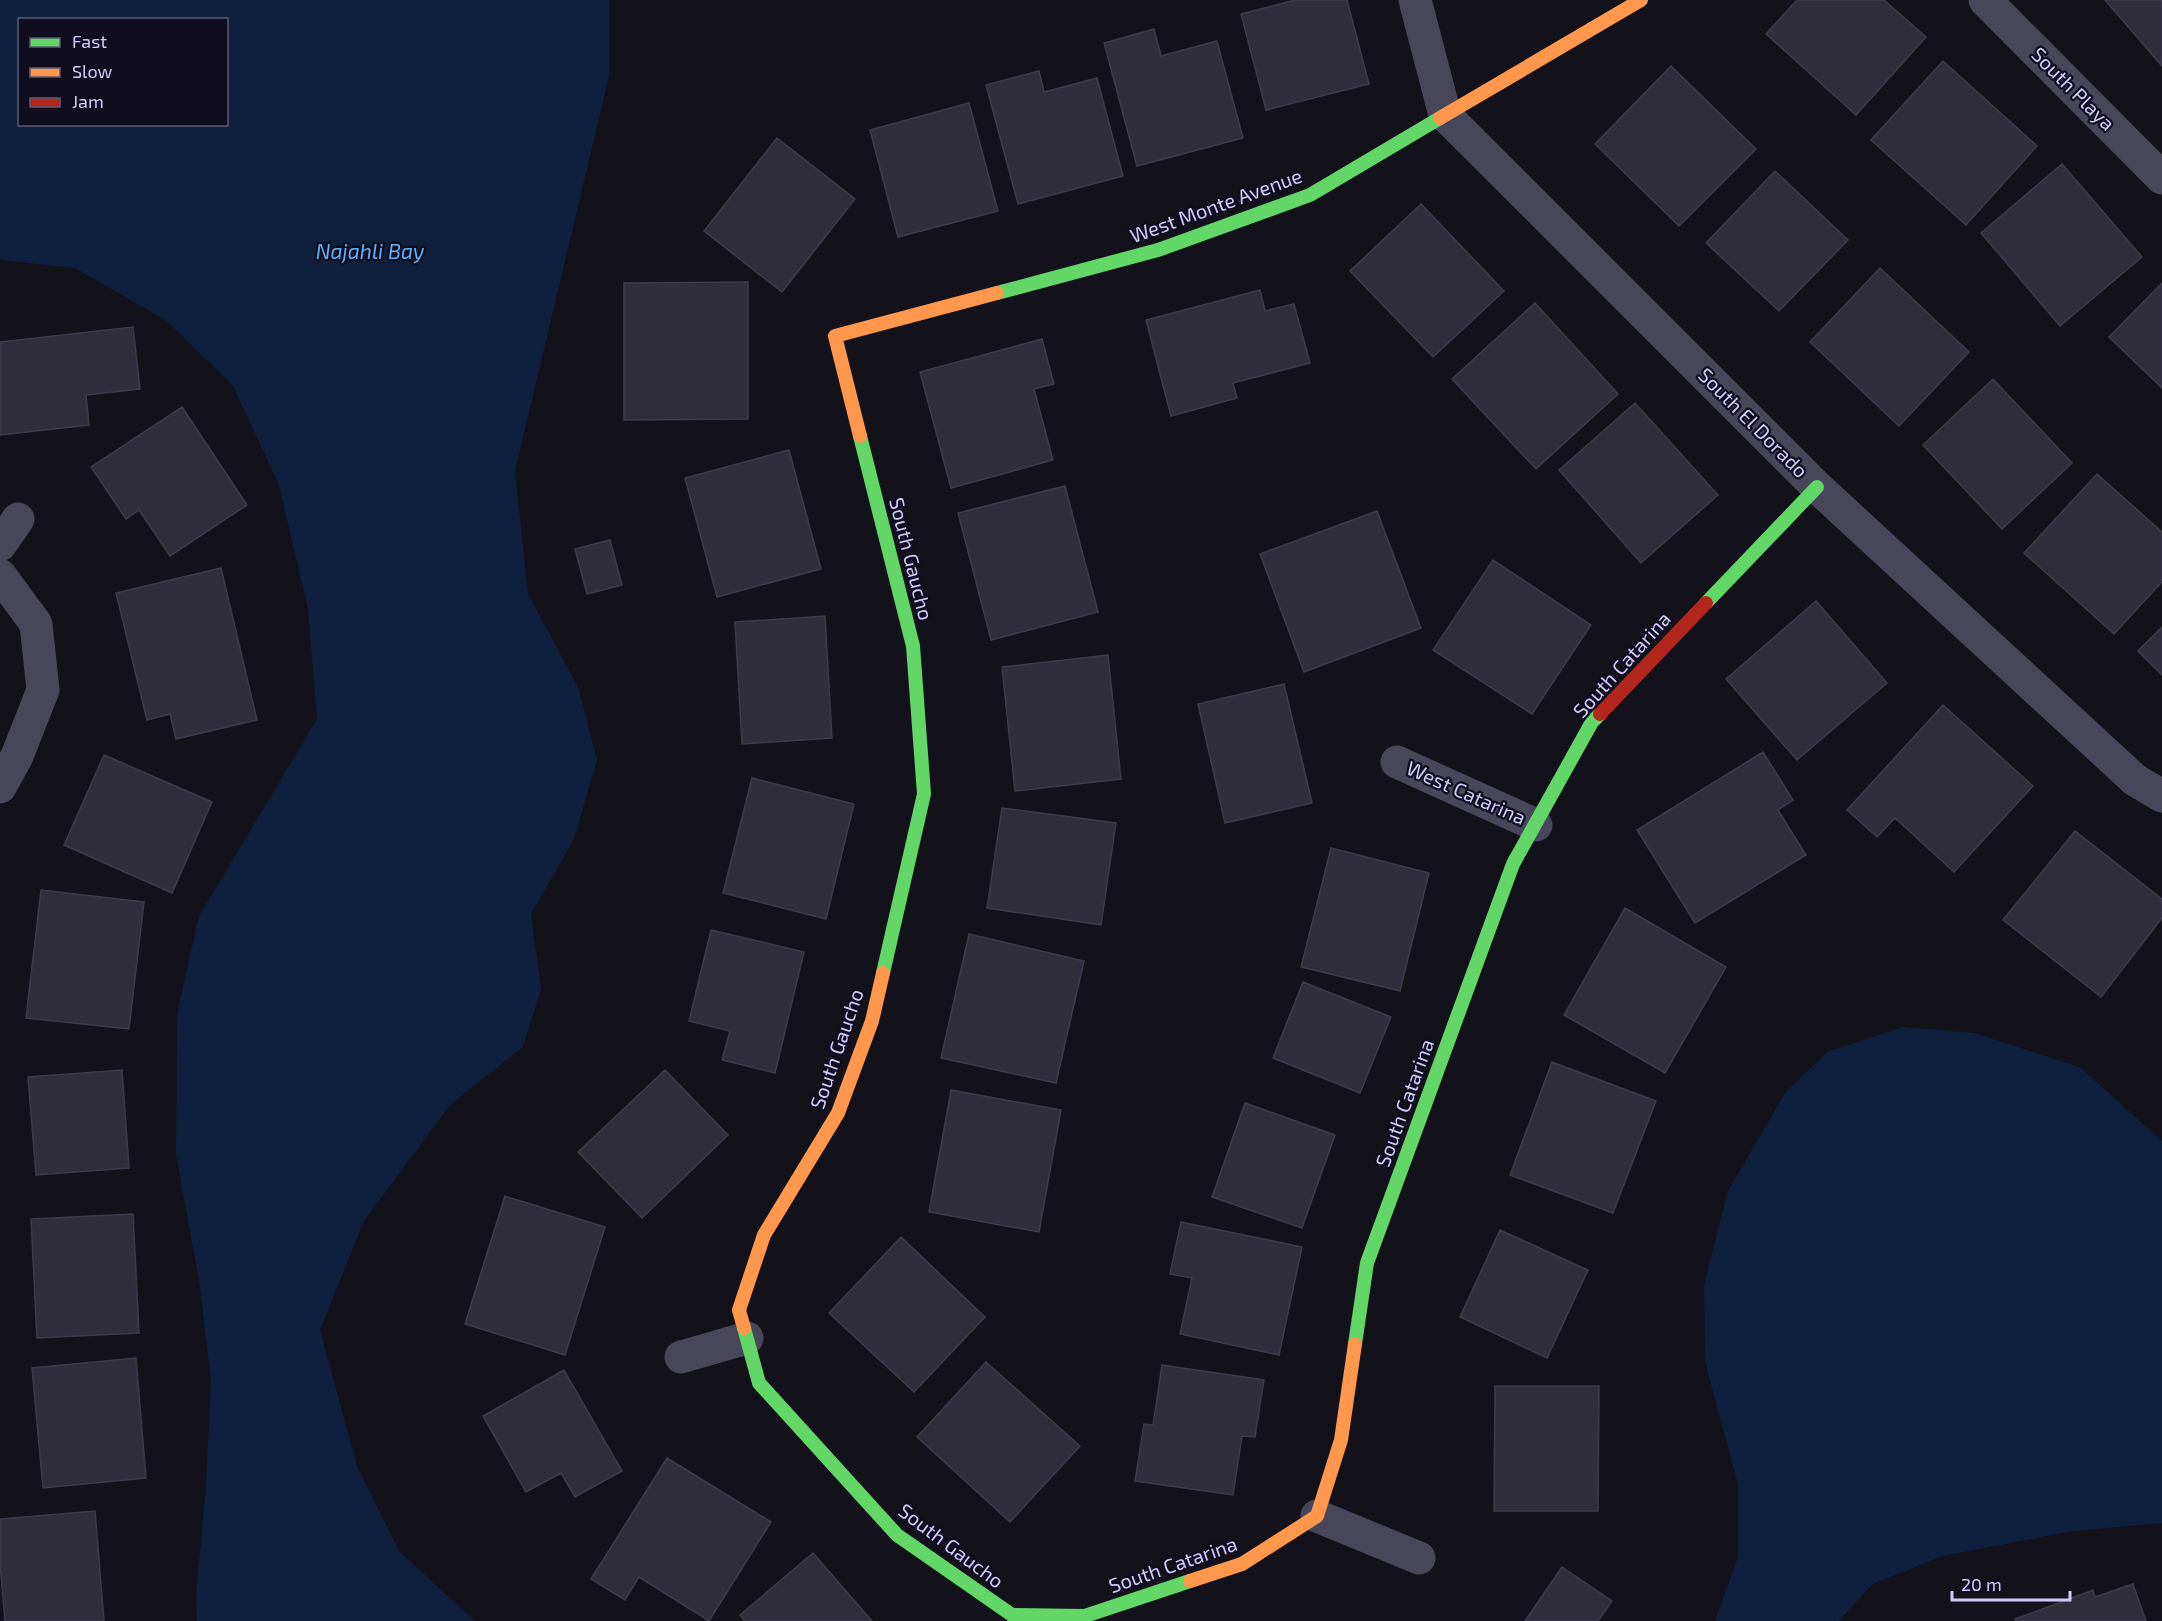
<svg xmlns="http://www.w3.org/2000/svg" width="2162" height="1621" viewBox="0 0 2162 1621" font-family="'Exo 2',sans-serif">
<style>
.water{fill:#0e203d;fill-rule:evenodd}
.building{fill:#312e3c;stroke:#3e3b4e;stroke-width:1.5}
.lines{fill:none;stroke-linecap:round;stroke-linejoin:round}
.street{stroke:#47465b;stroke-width:33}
.fast{stroke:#63d668;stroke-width:14}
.slow{stroke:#ff974d;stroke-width:14}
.jam{stroke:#b3261e;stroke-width:14}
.labels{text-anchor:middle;stroke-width:4.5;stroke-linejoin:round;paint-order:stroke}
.street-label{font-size:20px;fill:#d1ccfd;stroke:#100d1e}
.water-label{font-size:21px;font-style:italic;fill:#5eb1f8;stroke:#100d1e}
</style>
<rect width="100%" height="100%" fill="#13111a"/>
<path class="water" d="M 0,0 L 609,0 L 609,76 L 515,471 L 528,594 L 578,687 L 597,760 L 574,839 L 531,914 L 541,989 L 523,1047 L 450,1105 L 364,1221 L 320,1330 L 357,1466 L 399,1551 L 475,1621 L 197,1621 L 196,1596 L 206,1487 L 211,1379 L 199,1280 L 176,1155 L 177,1014 L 199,916 L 317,719 L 308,609 L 279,485 L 233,386 L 167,321 L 75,268 L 0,260 ZM 20,20 L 226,20 L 226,124 L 20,124 Z
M 1903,1027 L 1974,1033 L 2080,1067 L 2162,1141 L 2162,1523 L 2073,1531 L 1943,1556 L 1873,1584 L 1839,1621 L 1715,1621 L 1738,1557 L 1738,1484 L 1705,1362 L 1704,1285 L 1728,1191 L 1785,1093 L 1827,1052 Z"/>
<path class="building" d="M 1295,0 L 1347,0 L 1369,84 L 1266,110 L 1241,14 Z
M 1797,0 L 1884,0 L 1926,37 L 1856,115 L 1766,34 Z
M 2105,0 L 2162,0 L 2162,66 Z
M 1154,29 L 1161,56 L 1217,41 L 1243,138 L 1137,166 L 1104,43 Z
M 1943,61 L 2037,146 L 1966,225 L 1871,140 Z
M 1671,66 L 1756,149 L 1679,226 L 1595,144 Z
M 1039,71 L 1044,92 L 1097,78 L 1123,176 L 1018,204 L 986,85 Z
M 969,103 L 998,211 L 898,237 L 870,130 Z
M 777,138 L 855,199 L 782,292 L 704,231 Z
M 2062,164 L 2142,257 L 2060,326 L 1981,233 Z
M 1775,171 L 1848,240 L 1779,311 L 1706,243 Z
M 1421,204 L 1504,291 L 1433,357 L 1350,271 Z
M 1880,268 L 1969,352 L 1899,426 L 1810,342 Z
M 748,282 L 748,419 L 624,420 L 624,283 Z
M 2162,283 L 2162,388 L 2109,337 Z
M 1260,290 L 1265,311 L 1294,304 L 1310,363 L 1233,383 L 1237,398 L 1171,416 L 1146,320 Z
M 1535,303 L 1618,394 L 1536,469 L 1452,379 Z
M 133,327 L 140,389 L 86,395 L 89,425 L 0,435 L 0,342 Z
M 1042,339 L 1054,384 L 1034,389 L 1053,460 L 951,488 L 920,372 Z
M 1993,379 L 2072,463 L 2002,529 L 1923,445 Z
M 1635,403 L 1718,495 L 1641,563 L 1559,470 Z
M 182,407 L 247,505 L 170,556 L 139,510 L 126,519 L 91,467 Z
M 789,450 L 821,569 L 717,597 L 685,478 Z
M 2097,474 L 2162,532 L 2162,582 L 2114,634 L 2024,553 Z
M 1065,486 L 1098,612 L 991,640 L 958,513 Z
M 1377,511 L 1421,628 L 1304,672 L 1260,554 Z
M 610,540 L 622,585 L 587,594 L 575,549 Z
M 1493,560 L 1591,625 L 1532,714 L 1433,650 Z
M 221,568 L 257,720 L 176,739 L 170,714 L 147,720 L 116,593 Z
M 1816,601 L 1887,683 L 1797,760 L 1726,679 Z
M 825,616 L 832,738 L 742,744 L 735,622 Z
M 2162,627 L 2162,675 L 2138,651 Z
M 1108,655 L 1121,779 L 1015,791 L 1002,667 Z
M 1284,684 L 1312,803 L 1225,823 L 1198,704 Z
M 1943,705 L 2033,786 L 1954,872 L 1895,818 L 1877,837 L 1847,810 Z
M 1763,752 L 1793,800 L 1778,810 L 1806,855 L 1695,923 L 1637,830 Z
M 104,755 L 212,802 L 172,893 L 64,845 Z
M 752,778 L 854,804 L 826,919 L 723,893 Z
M 1002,808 L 1116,823 L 1101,925 L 987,908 Z
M 2075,831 L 2162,899 L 2162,918 L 2101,997 L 2003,920 Z
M 1331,848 L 1429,873 L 1400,991 L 1301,967 Z
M 41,890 L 144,902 L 129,1029 L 26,1018 Z
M 1625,908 L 1726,967 L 1665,1073 L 1564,1015 Z
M 711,930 L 804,952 L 775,1073 L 722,1060 L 730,1031 L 689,1021 Z
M 969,934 L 1084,961 L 1056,1083 L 941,1058 Z
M 1303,982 L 1391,1017 L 1360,1093 L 1273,1058 Z
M 1552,1062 L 1656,1101 L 1613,1213 L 1510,1175 Z
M 122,1070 L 129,1168 L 36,1175 L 28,1077 Z
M 665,1070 L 728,1135 L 642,1218 L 578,1152 Z
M 951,1090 L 1061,1110 L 1039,1232 L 929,1212 Z
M 1245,1103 L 1335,1135 L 1302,1228 L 1212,1197 Z
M 505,1196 L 605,1227 L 565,1355 L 465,1324 Z
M 133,1214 L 139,1333 L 37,1338 L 31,1219 Z
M 1181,1222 L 1302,1247 L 1279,1355 L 1180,1334 L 1192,1278 L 1170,1274 Z
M 1500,1230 L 1588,1270 L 1547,1358 L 1460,1317 Z
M 901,1237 L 985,1317 L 914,1392 L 829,1313 Z
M 136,1358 L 146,1478 L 43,1488 L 32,1368 Z
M 986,1362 L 1080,1446 L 1010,1522 L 917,1437 Z
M 1162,1365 L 1264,1380 L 1255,1437 L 1242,1436 L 1233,1495 L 1135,1481 L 1144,1424 L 1153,1425 Z
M 564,1370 L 622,1471 L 575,1497 L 561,1473 L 526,1492 L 483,1416 Z
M 1495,1386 L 1599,1386 L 1598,1511 L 1494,1511 Z
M 667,1458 L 771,1522 L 709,1621 L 639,1577 L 625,1600 L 591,1579 Z
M 95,1511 L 104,1621 L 5,1621 L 0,1564 L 0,1519 Z
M 813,1553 L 872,1621 L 745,1621 L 740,1615 Z
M 1562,1567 L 1612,1601 L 1598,1621 L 1525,1621 Z
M 2133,1584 L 2146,1621 L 2016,1621 L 2015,1619 L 2093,1590 L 2095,1597 Z"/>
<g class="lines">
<path class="street" d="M 1415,0 L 1445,115 L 1817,487 L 2135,780 L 2162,796
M 1985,0 L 2162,178
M 0,545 L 18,519
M 0,575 L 36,624 L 43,690 L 17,756 L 0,787
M 1397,762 L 1536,825
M 681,1357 L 747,1338
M 1317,1516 L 1419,1558"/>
<path class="fast" d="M 997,293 L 1158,250 L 1310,195 L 1440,118
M 860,436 L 913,646 L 924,794 L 883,973
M 1706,603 L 1817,487
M 744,1328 L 759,1383 L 897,1535 L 1012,1615 L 1085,1616 L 1190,1581
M 1355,1344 L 1367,1263 L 1513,864 L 1592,722 L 1600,714"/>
<path class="slow" d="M 1440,118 L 1641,0
M 860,436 L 835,336 L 997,293
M 744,1328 L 739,1310 L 764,1235 L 838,1113 L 872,1021 L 883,973
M 1190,1581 L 1242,1564 L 1317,1516 L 1341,1440 L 1355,1344"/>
<path class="jam" d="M 1600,714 L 1706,603"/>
</g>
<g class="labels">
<g class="street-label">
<text transform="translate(2073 89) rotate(45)" y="7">South Playa</text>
<text transform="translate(1216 206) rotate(-20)" y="7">West Monte Avenue</text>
<text transform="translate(1753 423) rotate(45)" y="7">South El Dorado</text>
<text transform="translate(911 559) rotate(76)" y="7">South Gaucho</text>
<text transform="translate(1622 665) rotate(-48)" y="7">South Catarina</text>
<text transform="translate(1466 793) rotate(24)" y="7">West Catarina</text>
<text transform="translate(837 1049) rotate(-71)" y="7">South Gaucho</text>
<text transform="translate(1405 1103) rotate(-70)" y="7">South Catarina</text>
<text transform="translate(951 1546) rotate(37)" y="7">South Gaucho</text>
<text transform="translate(1173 1565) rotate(-19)" y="7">South Catarina</text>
</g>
<g class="water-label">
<text x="370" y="259">Najahli Bay</text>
</g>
</g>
<rect x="18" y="18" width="210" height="108" fill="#100d1e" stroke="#5d5977" stroke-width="1.5"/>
<rect x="30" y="38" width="30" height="9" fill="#63d668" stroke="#5d5977" stroke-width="1.5"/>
<text x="72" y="48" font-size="18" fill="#d1ccfd">Fast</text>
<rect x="30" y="68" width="30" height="9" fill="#ff974d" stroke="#5d5977" stroke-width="1.5"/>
<text x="72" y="78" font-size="18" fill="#d1ccfd">Slow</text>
<rect x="30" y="98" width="30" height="9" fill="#b3261e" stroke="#5d5977" stroke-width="1.5"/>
<text x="72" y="108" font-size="18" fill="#d1ccfd">Jam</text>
<path d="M1952 1591v9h118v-9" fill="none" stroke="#d1ccfd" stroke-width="3"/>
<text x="1961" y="1591" font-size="18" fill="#d1ccfd" stroke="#100d1e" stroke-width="4.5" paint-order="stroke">20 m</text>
</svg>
